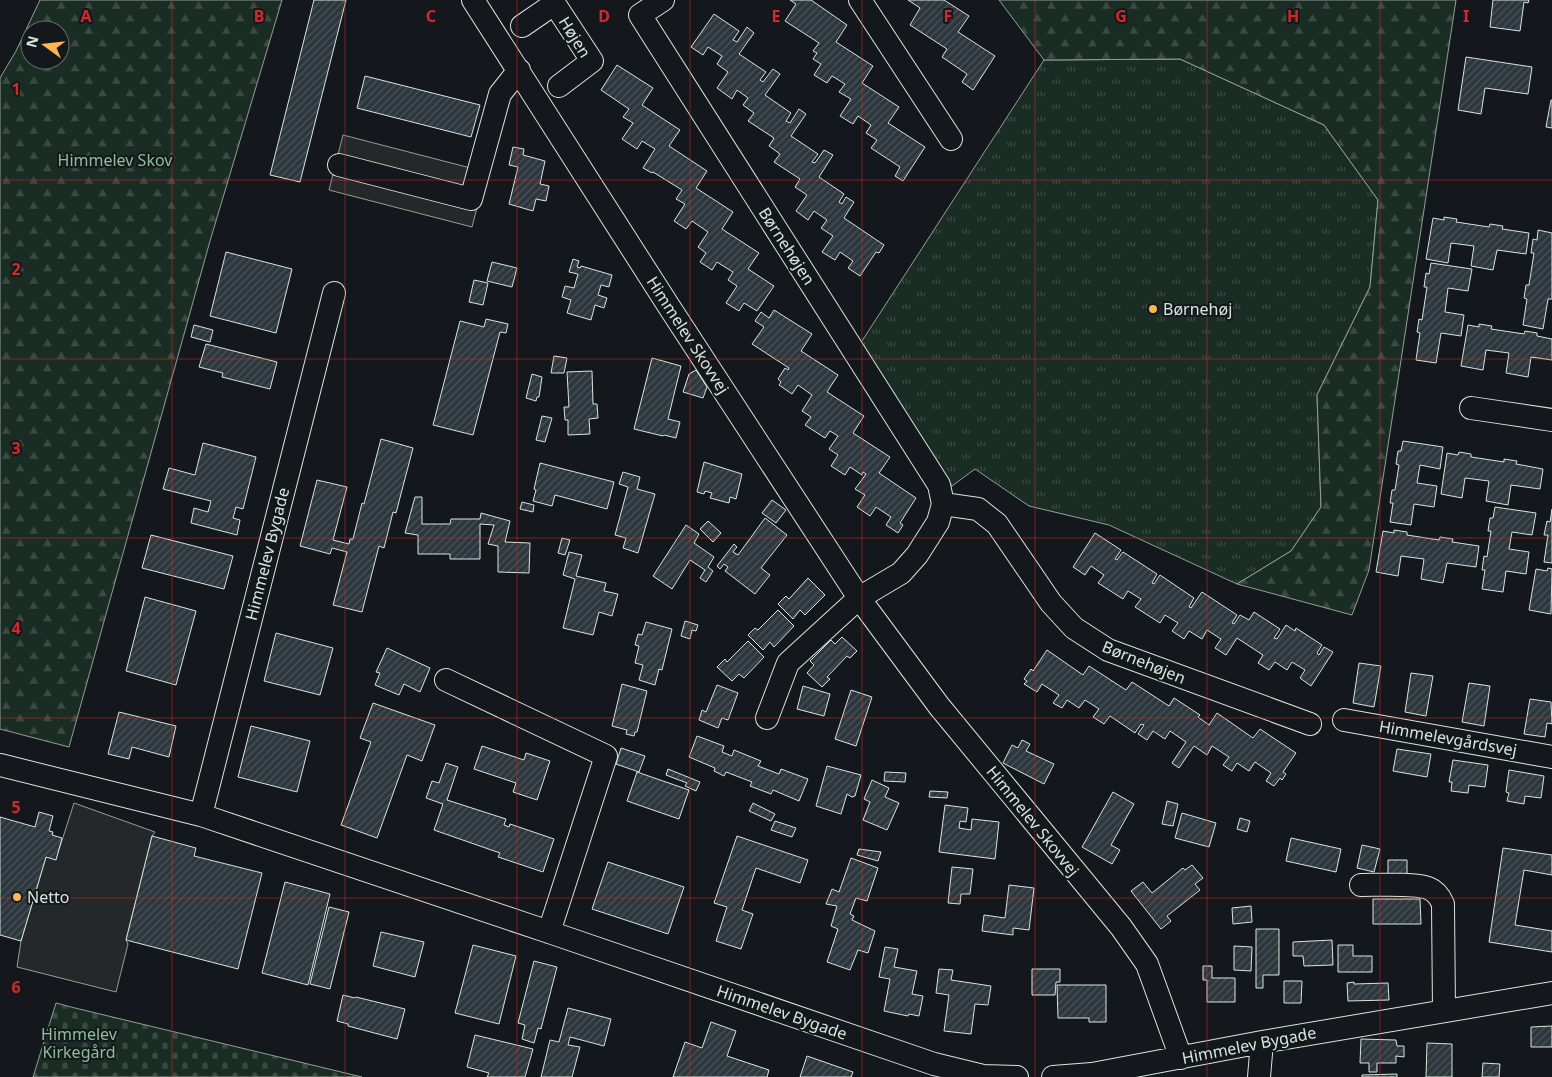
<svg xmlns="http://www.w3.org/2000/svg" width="1552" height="1077" viewBox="0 0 1552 1077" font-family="'Noto Sans',sans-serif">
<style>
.grass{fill:url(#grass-tufts);stroke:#939e99}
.forest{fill:url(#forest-firs);stroke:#939e99;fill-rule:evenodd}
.cemetery{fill:url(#cemetery-stones);stroke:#939e99}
.parking{fill:#24282b;stroke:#939e99}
.building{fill:url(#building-hatch);stroke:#d8e6dc}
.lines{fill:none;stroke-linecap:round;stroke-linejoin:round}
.minor-casing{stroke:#d8e6dc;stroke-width:24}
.minor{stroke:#14181c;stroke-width:22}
.grid{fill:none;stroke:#d62828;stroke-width:1;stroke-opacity:0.55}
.poi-dot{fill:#ffb74d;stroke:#14181c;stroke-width:2}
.labels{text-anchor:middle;stroke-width:4;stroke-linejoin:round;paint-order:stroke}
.street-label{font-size:16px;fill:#d8e6dc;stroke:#14181c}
.park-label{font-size:16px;fill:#8ac095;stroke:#14181c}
.poi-label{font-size:16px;fill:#d8e6dc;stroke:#14181c;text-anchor:start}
.grid-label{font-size:16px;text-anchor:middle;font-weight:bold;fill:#d62828;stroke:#14181c;stroke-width:4;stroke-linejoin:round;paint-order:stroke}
</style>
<defs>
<pattern id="grass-tufts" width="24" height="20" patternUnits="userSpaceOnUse" patternTransform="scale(1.25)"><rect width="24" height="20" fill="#1a2d24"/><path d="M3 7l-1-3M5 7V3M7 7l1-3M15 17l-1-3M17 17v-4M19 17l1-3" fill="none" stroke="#3b4b43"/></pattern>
<pattern id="forest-firs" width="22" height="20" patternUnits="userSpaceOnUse" patternTransform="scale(1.25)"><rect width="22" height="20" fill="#1a2d24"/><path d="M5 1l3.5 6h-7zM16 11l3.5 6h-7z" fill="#3b4b43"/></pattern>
<pattern id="cemetery-stones" width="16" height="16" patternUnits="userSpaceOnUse" patternTransform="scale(1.25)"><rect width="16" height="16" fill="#1a2d24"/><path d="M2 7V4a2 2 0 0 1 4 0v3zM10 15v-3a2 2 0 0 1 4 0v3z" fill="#3b4b43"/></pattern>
<pattern id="building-hatch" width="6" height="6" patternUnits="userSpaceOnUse" patternTransform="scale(1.25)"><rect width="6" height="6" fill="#2c363c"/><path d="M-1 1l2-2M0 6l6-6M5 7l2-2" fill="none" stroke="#4a5358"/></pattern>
</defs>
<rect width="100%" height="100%" fill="#14181c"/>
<path class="grass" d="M 1180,59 L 1324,125 L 1378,200 L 1370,287 L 1317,395 L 1321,507 L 1291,551 L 1237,584 L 1109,525 L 1029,506 L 975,469 L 952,486 L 860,344 L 1044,60 Z"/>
<path class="forest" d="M 40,0 L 282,0 L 210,241 L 69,747 L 0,729 L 0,78 L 16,51 ZM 30,30 L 60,30 L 60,60 L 30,60 Z
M 999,0 L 1456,0 L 1369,570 L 1352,615 L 1237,584 L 1291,551 L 1321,507 L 1317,395 L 1370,287 L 1378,200 L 1324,125 L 1180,59 L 1044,60 Z"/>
<path class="cemetery" d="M 56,1003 L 75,1008 L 362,1077 L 33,1077 Z"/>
<path class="parking" d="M 343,135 L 486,172 L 472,227 L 329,190 Z
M 74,803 L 155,832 L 152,836 L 126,940 L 128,944 L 116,992 L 17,967 L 21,941 L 46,857 L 56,859 Z"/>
<path class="building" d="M 314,0 L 346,0 L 300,182 L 270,175 Z
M 790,0 L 811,0 L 847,25 L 836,42 L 873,66 L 862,83 L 899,107 L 888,123 L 925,147 L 903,181 L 895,176 L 900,167 L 871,148 L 877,140 L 866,133 L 871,125 L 858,116 L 853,124 L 840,116 L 851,99 L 839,92 L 845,84 L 832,76 L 827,83 L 814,75 L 821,64 L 813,59 L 817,53 L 813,51 L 819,43 L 785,21 L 796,4 Z
M 908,0 L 944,0 L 969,16 L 958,32 L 995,56 L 973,90 L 962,82 L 967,74 L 942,57 L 947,49 L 910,25 L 920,8 Z
M 1493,0 L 1529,0 L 1528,3 L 1524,2 L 1520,31 L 1490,27 Z
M 714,14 L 739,31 L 733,40 L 737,42 L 747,27 L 754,33 L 739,54 L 766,72 L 760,80 L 763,82 L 773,69 L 780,74 L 765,95 L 791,113 L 786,121 L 790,123 L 799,109 L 806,114 L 791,136 L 818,154 L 812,162 L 815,163 L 824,150 L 833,155 L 819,177 L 844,194 L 839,202 L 842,204 L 846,197 L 854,202 L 844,218 L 884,245 L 879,253 L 876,252 L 860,276 L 848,268 L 853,261 L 840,252 L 835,260 L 822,252 L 833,236 L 821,228 L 827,220 L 814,211 L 808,220 L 796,211 L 807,195 L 795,187 L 800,179 L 774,162 L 780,154 L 769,146 L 774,138 L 748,121 L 754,113 L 743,105 L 748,98 L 737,90 L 732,99 L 717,88 L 728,72 L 717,64 L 722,56 L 708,47 L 703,55 L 691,47 Z
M 1466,57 L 1532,67 L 1528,94 L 1485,88 L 1481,114 L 1458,110 Z
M 617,65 L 653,88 L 642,105 L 680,130 L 669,146 L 707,171 L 696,188 L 733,212 L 722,229 L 759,253 L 748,269 L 774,286 L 757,311 L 744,303 L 739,311 L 726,303 L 737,286 L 728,280 L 733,272 L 717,262 L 712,270 L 700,262 L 706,253 L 698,247 L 708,232 L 692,221 L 686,229 L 674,221 L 685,204 L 676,199 L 682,190 L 653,172 L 652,173 L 643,168 L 655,149 L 642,141 L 637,149 L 622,139 L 633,123 L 623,117 L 629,109 L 601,90 Z
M 365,76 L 480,105 L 471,137 L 357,108 Z
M 1551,100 L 1552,100 L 1552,128 L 1546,127 Z
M 513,147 L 524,149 L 523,155 L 545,161 L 540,184 L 549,186 L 546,201 L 536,199 L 533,211 L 509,204 L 518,167 L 509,165 Z
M 1444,217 L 1457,219 L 1456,222 L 1489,227 L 1490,224 L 1503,226 L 1502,229 L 1529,233 L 1526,254 L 1497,250 L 1493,270 L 1471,266 L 1474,246 L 1451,243 L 1448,263 L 1426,259 L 1433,218 L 1444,220 Z
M 1538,230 L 1552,233 L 1552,299 L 1548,299 L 1543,329 L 1523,325 L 1527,299 L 1524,298 L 1526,285 L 1529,285 L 1534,253 L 1531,253 L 1533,239 L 1537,240 Z
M 226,252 L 292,269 L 276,333 L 210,316 Z
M 573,259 L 579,261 L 577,267 L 580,268 L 581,266 L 612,275 L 609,287 L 601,285 L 598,295 L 607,298 L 604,308 L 595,305 L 591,320 L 567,313 L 571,300 L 562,297 L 565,286 L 574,288 L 578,274 L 569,272 Z
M 492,262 L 517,268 L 512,287 L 487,281 Z
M 1431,263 L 1472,269 L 1468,291 L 1448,288 L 1445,312 L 1464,315 L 1461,336 L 1441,333 L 1436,363 L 1416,360 L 1420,333 L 1417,332 L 1419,319 L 1422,320 L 1427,287 L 1424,287 L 1426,273 L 1429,274 Z
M 474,280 L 488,283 L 483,305 L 469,302 Z
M 774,310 L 812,334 L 801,351 L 838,375 L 827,392 L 864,416 L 853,433 L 890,457 L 879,473 L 916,498 L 900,523 L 903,525 L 898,533 L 886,525 L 891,517 L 876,507 L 870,516 L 857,507 L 865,495 L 855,489 L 866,474 L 863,472 L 862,475 L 850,467 L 845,475 L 831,466 L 838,455 L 829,449 L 838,436 L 830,431 L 825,438 L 805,425 L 811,417 L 802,411 L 812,395 L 798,385 L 792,394 L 779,385 L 781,382 L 778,379 L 785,368 L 788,370 L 789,368 L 752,344 L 764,327 L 755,321 L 761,312 L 769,318 Z
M 486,319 L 508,324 L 506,333 L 500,332 L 473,435 L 433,425 L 460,321 L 484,327 Z
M 1479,324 L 1492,326 L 1491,329 L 1524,334 L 1525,331 L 1537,333 L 1537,336 L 1552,339 L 1552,360 L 1531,357 L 1528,377 L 1506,373 L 1509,353 L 1486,350 L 1483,370 L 1461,366 L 1468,325 L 1479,327 Z
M 194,325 L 213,330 L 210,342 L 191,337 Z
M 206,344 L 277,362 L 270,389 L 222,377 L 223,373 L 199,367 Z
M 554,356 L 567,358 L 564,373 L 551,373 Z
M 652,358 L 681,366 L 668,419 L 680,422 L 676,438 L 664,435 L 663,436 L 634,429 Z
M 696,370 L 707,387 L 703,398 L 683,392 L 689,374 Z
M 592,371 L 593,404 L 597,404 L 598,418 L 589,419 L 590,434 L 568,435 L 568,420 L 565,420 L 564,407 L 569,407 L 567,372 Z
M 532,374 L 542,377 L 539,397 L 537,397 L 536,401 L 526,398 Z
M 542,416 L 552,418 L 545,442 L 536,440 Z
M 381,439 L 413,448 L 396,513 L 393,512 L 384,548 L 379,546 L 362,612 L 333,605 L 347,552 L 332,548 L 330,554 L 300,546 L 317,480 L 347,487 L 333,540 L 349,544 L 350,539 L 353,539 L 362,503 L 364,504 Z
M 1403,441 L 1443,447 L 1440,469 L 1420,465 L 1417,483 L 1437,486 L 1434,507 L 1414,504 L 1411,525 L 1390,522 L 1393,503 L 1390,503 L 1392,490 L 1395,490 L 1399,465 L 1396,464 L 1398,451 L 1401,451 Z
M 203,443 L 256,457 L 243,509 L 236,507 L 233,518 L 240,520 L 237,535 L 191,523 L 194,508 L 208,512 L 211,501 L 163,489 L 169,468 L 195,475 Z
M 1459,452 L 1471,454 L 1471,457 L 1504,462 L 1504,459 L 1517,461 L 1516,464 L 1543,469 L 1540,489 L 1511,485 L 1508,505 L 1486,501 L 1489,481 L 1465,478 L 1462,498 L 1441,494 L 1447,453 L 1458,455 Z
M 704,462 L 742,474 L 736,499 L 730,497 L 729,503 L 710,498 L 712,493 L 705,491 L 704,494 L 697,492 Z
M 540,463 L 614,482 L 607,509 L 555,495 L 552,506 L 533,501 L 536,490 L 534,489 Z
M 623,472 L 640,477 L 637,489 L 655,494 L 638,553 L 623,548 L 626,538 L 615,535 L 628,487 L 619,484 Z
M 415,497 L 422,497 L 422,524 L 450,524 L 451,519 L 480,519 L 481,513 L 510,521 L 505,542 L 530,543 L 529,573 L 498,572 L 498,546 L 488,544 L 494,525 L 480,524 L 480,559 L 450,559 L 450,554 L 418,554 L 418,535 L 405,533 Z
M 772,500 L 786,510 L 776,523 L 762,513 Z
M 522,502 L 534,505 L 533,512 L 520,509 Z
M 1495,507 L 1536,513 L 1532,535 L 1512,532 L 1509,549 L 1529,552 L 1526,574 L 1506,571 L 1503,592 L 1482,589 L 1485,570 L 1482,570 L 1484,556 L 1487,557 L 1491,531 L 1488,531 L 1490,518 L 1493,518 Z
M 1552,509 L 1552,563 L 1544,562 L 1548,535 L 1544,535 L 1547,521 L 1550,522 Z
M 765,518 L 787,535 L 761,568 L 770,575 L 755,594 L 725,571 L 728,567 L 724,564 L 720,569 L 717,566 L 734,544 L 737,547 L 733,552 L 738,555 Z
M 708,521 L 721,533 L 713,542 L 700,529 Z
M 686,525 L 699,534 L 694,543 L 714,557 L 708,567 L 713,571 L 706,582 L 700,578 L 705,570 L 690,560 L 672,589 L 653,576 Z
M 1394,530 L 1407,532 L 1407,535 L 1439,540 L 1440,537 L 1453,539 L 1452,542 L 1479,546 L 1476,567 L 1447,563 L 1443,583 L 1421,579 L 1424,559 L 1401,556 L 1398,576 L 1376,572 L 1383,531 L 1394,533 Z
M 1095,533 L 1121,550 L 1115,559 L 1117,560 L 1123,552 L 1157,574 L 1152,583 L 1154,584 L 1160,575 L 1194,598 L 1189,607 L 1191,608 L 1202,592 L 1237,615 L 1232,623 L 1234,624 L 1240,615 L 1249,620 L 1254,612 L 1280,629 L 1274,638 L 1277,639 L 1286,625 L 1295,631 L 1296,628 L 1322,645 L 1317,653 L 1319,655 L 1324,647 L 1333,652 L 1311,686 L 1300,678 L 1305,670 L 1292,662 L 1287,670 L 1275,662 L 1269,670 L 1258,663 L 1263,655 L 1237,638 L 1226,655 L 1215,648 L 1221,639 L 1207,630 L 1202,639 L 1189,631 L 1184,639 L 1172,631 L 1178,623 L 1165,615 L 1160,623 L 1135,607 L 1141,599 L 1128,591 L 1123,599 L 1098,583 L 1104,575 L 1091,566 L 1085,575 L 1073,567 Z
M 151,535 L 233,556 L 224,589 L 142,568 Z
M 562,538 L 570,540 L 565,555 L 558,553 Z
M 569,552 L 582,555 L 576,576 L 606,583 L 604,591 L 618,594 L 612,616 L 599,612 L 593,635 L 563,628 L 575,579 L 563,575 Z
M 1548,568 L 1552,569 L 1551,614 L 1529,610 L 1536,569 L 1547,571 Z
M 808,578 L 825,595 L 805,615 L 800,610 L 793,619 L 778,604 L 786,596 L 789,599 Z
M 145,597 L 196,611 L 176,685 L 126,671 Z
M 778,610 L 794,626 L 774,647 L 770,642 L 763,650 L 748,635 L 755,628 L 758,630 Z
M 685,621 L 698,625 L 696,631 L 692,630 L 690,639 L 681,636 Z
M 646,622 L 672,629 L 662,670 L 659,669 L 655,685 L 639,680 L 643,665 L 635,663 L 639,646 L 635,645 L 638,634 L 642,635 Z
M 276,633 L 333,648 L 320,695 L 264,681 Z
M 842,637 L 857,651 L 850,658 L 847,656 L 827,677 L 830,679 L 822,687 L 807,673 L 814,665 L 810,661 L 831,640 L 835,644 Z
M 748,641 L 764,657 L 744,678 L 739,674 L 732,681 L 717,667 L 725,659 L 727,662 Z
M 387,648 L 430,668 L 420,692 L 404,684 L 399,695 L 375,685 L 380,673 L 376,672 Z
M 1047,650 L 1083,675 L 1089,666 L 1126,690 L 1132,682 L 1169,706 L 1174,698 L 1200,715 L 1198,717 L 1209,725 L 1217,713 L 1253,738 L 1260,729 L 1296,753 L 1283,772 L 1286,774 L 1282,780 L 1280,778 L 1274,786 L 1266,781 L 1271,773 L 1255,762 L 1249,771 L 1237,763 L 1232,771 L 1223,765 L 1229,757 L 1212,746 L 1207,755 L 1194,746 L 1179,768 L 1172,763 L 1186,742 L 1170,731 L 1165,739 L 1153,731 L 1147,740 L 1138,734 L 1144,725 L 1141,724 L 1135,733 L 1110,716 L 1104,724 L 1093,717 L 1099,709 L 1085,700 L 1079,708 L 1067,700 L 1062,708 L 1053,703 L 1059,695 L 1042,684 L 1037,692 L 1024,684 L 1027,681 L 1024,679 L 1031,669 L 1033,671 Z
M 1359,663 L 1381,666 L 1374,707 L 1353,703 Z
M 1411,673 L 1433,676 L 1426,716 L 1405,712 Z
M 1469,683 L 1490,686 L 1484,726 L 1462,722 Z
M 622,684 L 647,691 L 637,732 L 635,732 L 634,736 L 626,734 L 627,730 L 612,726 Z
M 717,685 L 738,693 L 728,720 L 722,718 L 718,728 L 699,720 L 702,710 L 706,712 Z
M 803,686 L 830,694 L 824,716 L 797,709 Z
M 851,690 L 872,697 L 856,746 L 835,739 Z
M 1530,699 L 1551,702 L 1552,724 L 1547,723 L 1545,737 L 1524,734 Z
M 373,703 L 435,725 L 422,761 L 407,755 L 377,838 L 341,825 L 371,742 L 360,738 Z
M 119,712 L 176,726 L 169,757 L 132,747 L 129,759 L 108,754 Z
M 251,726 L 310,741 L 297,792 L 238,777 Z
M 697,736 L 724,746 L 722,752 L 732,756 L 734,750 L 761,761 L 758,766 L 779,774 L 781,769 L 808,779 L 799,801 L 773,790 L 771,794 L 750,786 L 752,782 L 726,772 L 724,776 L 714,771 L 715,768 L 689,757 Z
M 1022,740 L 1030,744 L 1026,751 L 1054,764 L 1044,784 L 1003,763 L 1012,745 L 1018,748 Z
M 482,746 L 524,760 L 526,753 L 550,761 L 537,800 L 513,792 L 516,783 L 474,769 Z
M 621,748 L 645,756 L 639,772 L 616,764 Z
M 1397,749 L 1431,754 L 1427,777 L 1393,771 Z
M 1453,760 L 1488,765 L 1485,787 L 1469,785 L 1468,793 L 1451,791 L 1452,782 L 1449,782 Z
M 446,763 L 458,767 L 447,800 L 506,819 L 504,825 L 509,827 L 510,824 L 554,839 L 543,872 L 498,857 L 500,853 L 434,830 L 443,804 L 426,798 L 432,781 L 439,783 Z
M 827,766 L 861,775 L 855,796 L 852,797 L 847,794 L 841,814 L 816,806 Z
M 668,769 L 700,782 L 696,791 L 685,786 L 687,783 L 666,775 Z
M 1509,770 L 1544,776 L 1541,798 L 1525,796 L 1524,804 L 1507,801 L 1509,793 L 1506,792 Z
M 637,772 L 689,790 L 679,819 L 627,801 Z
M 885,772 L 906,773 L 905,782 L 884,781 Z
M 872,780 L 889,788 L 885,797 L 899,803 L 887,830 L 863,820 L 870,802 L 864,799 Z
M 930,791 L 948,792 L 947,798 L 929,797 Z
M 1113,792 L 1134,804 L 1111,845 L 1120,850 L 1112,864 L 1082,847 Z
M 1167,801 L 1178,804 L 1173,826 L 1162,824 Z
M 753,803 L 775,814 L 771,821 L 749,811 Z
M 945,805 L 968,808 L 966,822 L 960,821 L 959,828 L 971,830 L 972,819 L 999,822 L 995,859 L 939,852 Z
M 39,812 L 53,816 L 49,831 L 53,832 L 52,835 L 62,838 L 56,860 L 46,857 L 21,941 L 0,935 L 0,817 L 35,827 Z
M 1182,813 L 1216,823 L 1209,847 L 1175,838 Z
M 1240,818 L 1250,821 L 1247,832 L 1237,829 Z
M 775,821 L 796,828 L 792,837 L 771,830 Z
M 152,836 L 196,848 L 194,856 L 262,873 L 238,969 L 126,940 Z
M 737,836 L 808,860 L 800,883 L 756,868 L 742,910 L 753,914 L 741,949 L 716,941 L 727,907 L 714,903 Z
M 1291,838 L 1341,849 L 1336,872 L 1286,861 Z
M 1362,845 L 1380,849 L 1374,872 L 1357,868 Z
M 1503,848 L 1552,855 L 1552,875 L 1524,870 L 1515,925 L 1552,931 L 1552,952 L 1489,942 Z
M 859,849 L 881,852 L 878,861 L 857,855 Z
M 851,858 L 878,868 L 867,901 L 856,898 L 850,914 L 854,916 L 852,920 L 875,931 L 868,953 L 858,950 L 850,970 L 827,962 L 838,929 L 831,926 L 837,906 L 826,904 L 832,889 L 839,892 Z
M 1388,860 L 1407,860 L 1407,882 L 1388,882 Z
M 608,862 L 684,887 L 668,934 L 592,909 Z
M 1192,865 L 1203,878 L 1195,884 L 1200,890 L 1167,916 L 1171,921 L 1161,929 L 1131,891 L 1143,882 L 1152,893 L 1183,868 L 1185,870 Z
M 952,867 L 973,869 L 970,894 L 961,894 L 960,904 L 948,903 Z
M 285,882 L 330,894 L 308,985 L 262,973 Z
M 1009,885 L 1034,888 L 1029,930 L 1013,928 L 1013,935 L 982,931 L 984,915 L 1005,918 Z
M 1373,899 L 1420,899 L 1421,924 L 1373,924 Z
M 1251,906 L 1252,922 L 1233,924 L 1232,908 Z
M 329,907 L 349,912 L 330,989 L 310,984 Z
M 1256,929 L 1279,929 L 1279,975 L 1263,975 L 1263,988 L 1256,988 Z
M 381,932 L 424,942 L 415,977 L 373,966 Z
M 1332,940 L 1333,965 L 1304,966 L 1303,956 L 1293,956 L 1293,942 Z
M 473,945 L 516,956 L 499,1024 L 455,1013 Z
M 1338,945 L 1353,945 L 1353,956 L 1372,956 L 1372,972 L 1338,972 Z
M 1234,946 L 1252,947 L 1251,971 L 1234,970 Z
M 885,947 L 898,949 L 894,967 L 917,971 L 912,994 L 923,996 L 919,1016 L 909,1014 L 908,1016 L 884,1011 L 890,979 L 879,977 Z
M 534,961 L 557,967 L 541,1029 L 538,1028 L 534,1043 L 522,1039 L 525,1025 L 518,1023 Z
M 1203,966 L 1212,966 L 1212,978 L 1235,978 L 1235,1002 L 1207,1002 L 1207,980 L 1203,980 Z
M 939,969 L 953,970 L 951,980 L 991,986 L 988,1005 L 975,1004 L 971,1034 L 944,1031 L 949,995 L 936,993 Z
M 1032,969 L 1060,969 L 1060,982 L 1056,982 L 1055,995 L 1032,995 Z
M 1284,981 L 1302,981 L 1301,1003 L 1284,1003 Z
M 1354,982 L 1354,984 L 1388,983 L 1389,1000 L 1348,1001 L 1347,983 Z
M 1057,985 L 1106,985 L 1106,1022 L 1089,1022 L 1089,1018 L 1058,1018 Z
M 343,995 L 355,998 L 356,997 L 405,1009 L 397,1039 L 348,1026 L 348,1024 L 337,1021 Z
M 568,1008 L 611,1019 L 604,1046 L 570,1037 L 568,1045 L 580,1047 L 572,1077 L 541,1077 L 550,1040 L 559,1042 Z
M 711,1022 L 736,1031 L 727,1056 L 769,1070 L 767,1077 L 673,1077 L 685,1042 L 702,1048 Z
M 1552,1026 L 1552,1047 L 1531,1047 L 1531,1027 Z
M 475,1035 L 533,1049 L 525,1077 L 487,1077 L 489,1073 L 467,1067 Z
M 1361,1039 L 1396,1040 L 1397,1046 L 1404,1046 L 1404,1057 L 1396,1056 L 1396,1063 L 1377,1063 L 1377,1072 L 1369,1072 L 1369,1063 L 1360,1063 Z
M 1427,1043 L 1452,1044 L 1452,1077 L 1426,1077 Z
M 807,1056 L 853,1072 L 851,1077 L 800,1077 Z
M 1483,1063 L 1500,1064 L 1499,1077 L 1482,1077 Z
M 1397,1074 L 1397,1077 L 1362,1077 L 1362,1075 Z"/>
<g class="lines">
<defs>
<path id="minor" d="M 473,0 L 668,305 L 859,598 L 939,706 L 1121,927 L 1147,964 L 1181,1058
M 552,0 L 592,61 L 559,86
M 663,0 L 640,15 L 939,485 L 943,504 L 938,522 L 917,555 L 901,573 L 859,598 L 788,663 L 767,718
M 860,0 L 951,139
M 522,26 L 554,4
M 339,165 L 471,199 L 500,94 L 519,70
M 1471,408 L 1552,420
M 943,504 L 978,509 L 997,524 L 1051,603 L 1074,628 L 1108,650 L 1310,724
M 446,680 L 606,756 L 549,932
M 1344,720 L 1552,757
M 0,765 L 201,815 L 549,932 L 934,1064 L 983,1076 L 1017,1077
M 201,815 L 334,293
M 1361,885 C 1376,885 1415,883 1428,888 C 1436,891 1440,897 1443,904 L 1444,1011
M 1053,1077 L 1092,1074 L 1262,1042 L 1552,993
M 1259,1077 L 1262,1042"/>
</defs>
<use href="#minor" class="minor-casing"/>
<use href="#minor" class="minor"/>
</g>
<path class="grid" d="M 172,0 L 172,1077M 345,0 L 345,1077M 517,0 L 517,1077M 690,0 L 690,1077M 862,0 L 862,1077M 1035,0 L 1035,1077M 1207,0 L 1207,1077M 1380,0 L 1380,1077M 0,180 L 1552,180M 0,359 L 1552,359M 0,538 L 1552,538M 0,718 L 1552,718M 0,898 L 1552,898"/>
<g class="poi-dot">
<circle cx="1153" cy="309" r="5"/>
<circle cx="17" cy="897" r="5"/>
</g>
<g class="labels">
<g class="street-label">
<text transform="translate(575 37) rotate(58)" y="6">Højen</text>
<text transform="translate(787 246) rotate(57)" y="6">Børnehøjen</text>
<text transform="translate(688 335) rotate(57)" y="6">Himmelev Skovvej</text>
<text transform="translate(267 554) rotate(-76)" y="6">Himmelev Bygade</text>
<text transform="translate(1144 662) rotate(22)" y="6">Børnehøjen</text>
<text transform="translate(1448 738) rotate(10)" y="6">Himmelevgårdsvej</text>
<text transform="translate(1033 821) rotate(51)" y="6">Himmelev Skovvej</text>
<text transform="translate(782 1012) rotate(19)" y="6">Himmelev Bygade</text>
<text transform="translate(1249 1045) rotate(-11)" y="6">Himmelev Bygade</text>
</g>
<g class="park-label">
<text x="115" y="166">Himmelev Skov</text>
<text x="79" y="1040">Himmelev<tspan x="79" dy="18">Kirkegård</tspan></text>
</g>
<g class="poi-label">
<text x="1163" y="315">Børnehøj</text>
<text x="27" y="903">Netto</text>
</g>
</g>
<g class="grid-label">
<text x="86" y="22">A</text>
<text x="259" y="22">B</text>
<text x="431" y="22">C</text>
<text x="604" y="22">D</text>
<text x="776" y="22">E</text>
<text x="948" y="22">F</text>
<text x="1121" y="22">G</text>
<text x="1293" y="22">H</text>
<text x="1466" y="22">I</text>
<text x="16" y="95">1</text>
<text x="16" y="275">2</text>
<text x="16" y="454">3</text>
<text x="16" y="634">4</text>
<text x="16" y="813">5</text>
<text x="16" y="993">6</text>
</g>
<g transform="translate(45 45) rotate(285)"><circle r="24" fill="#14181c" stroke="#626a69"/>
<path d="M0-4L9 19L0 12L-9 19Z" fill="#ffb74d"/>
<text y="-8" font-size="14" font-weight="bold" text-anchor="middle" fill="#d8e6dc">N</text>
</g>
</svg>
